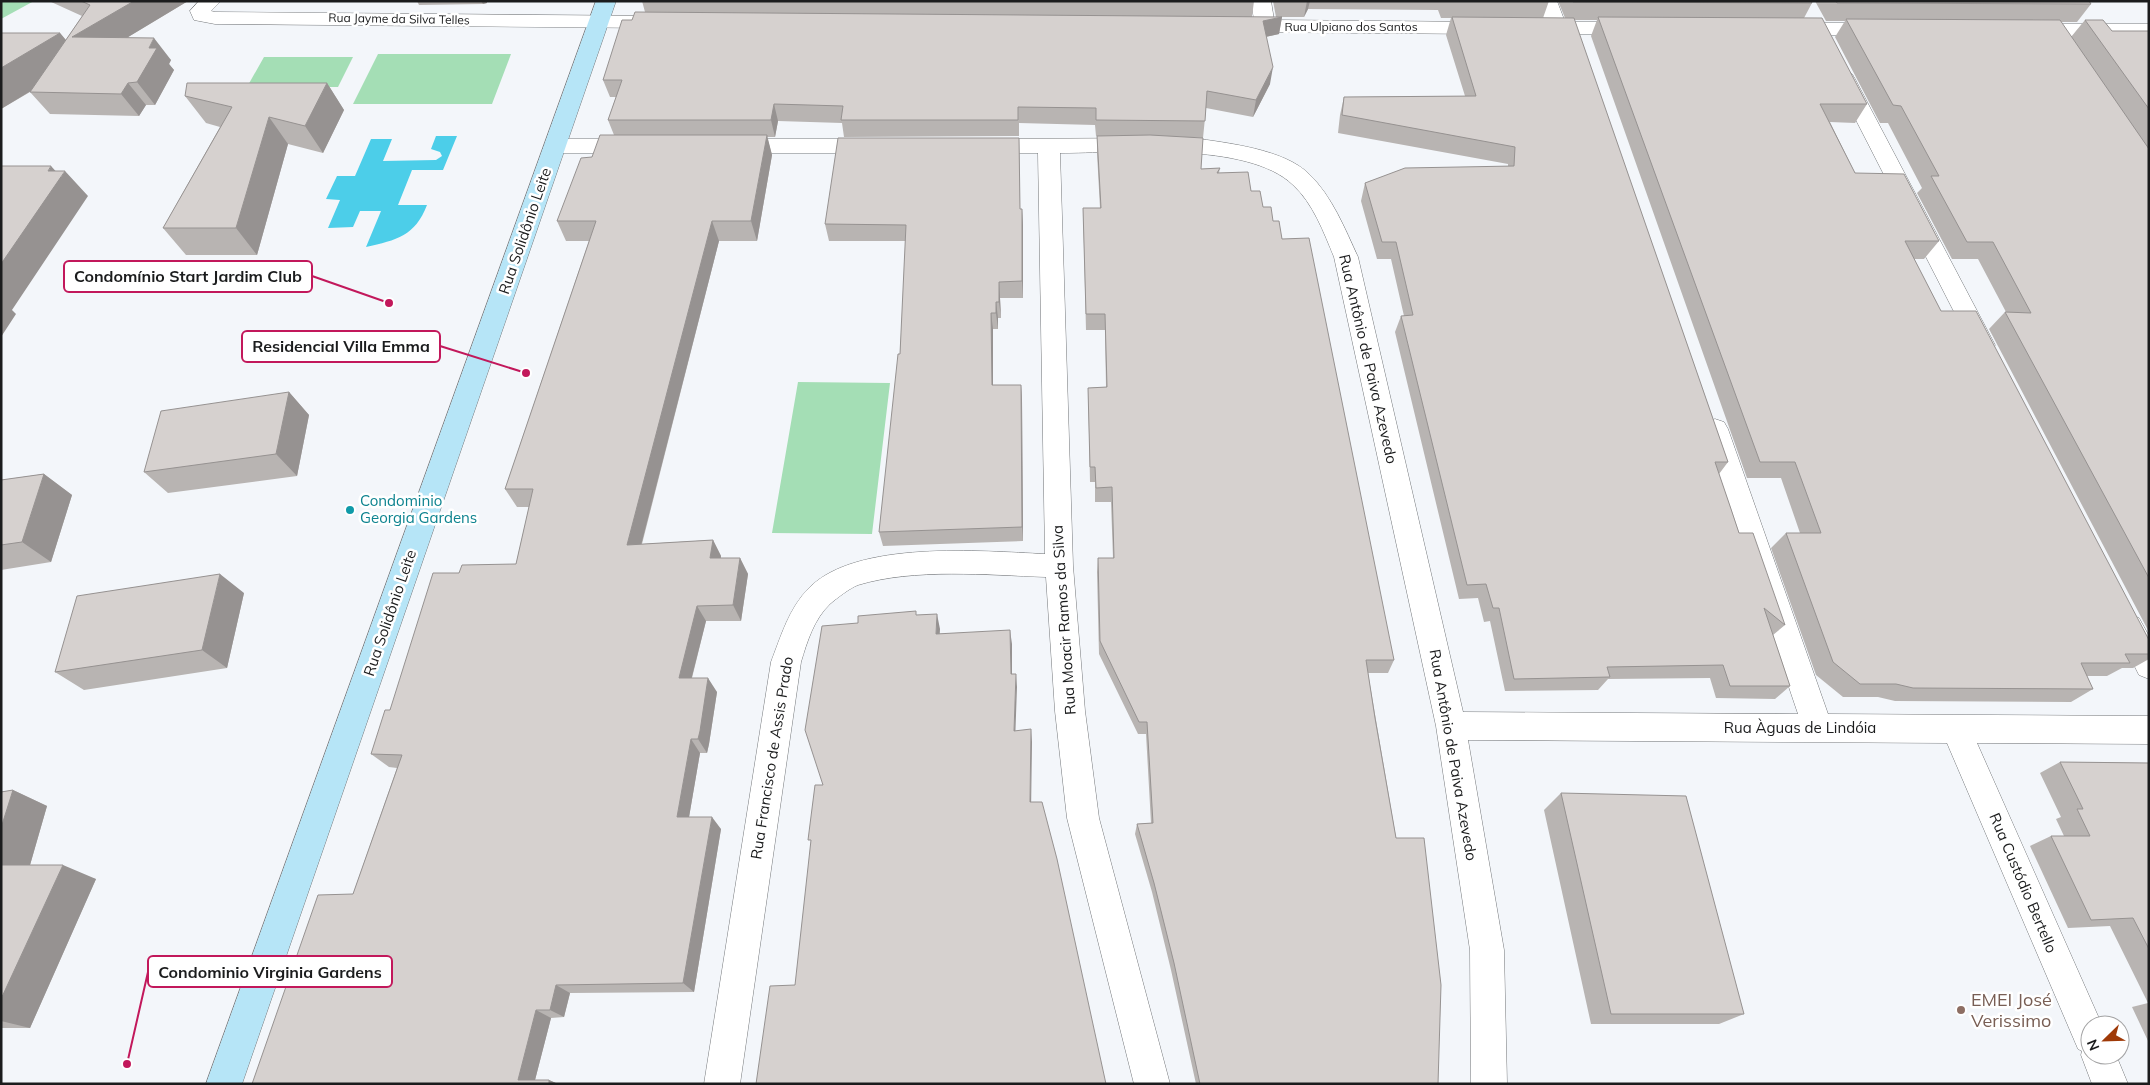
<svg xmlns="http://www.w3.org/2000/svg" width="2150" height="1085" viewBox="0 0 2150 1085" font-family="Mulish,sans-serif">
<style>
.green{fill:#a4deb5}
.water{fill:#4ccee9}
.lines{fill:none;stroke-linecap:round;stroke-linejoin:round}
.minor-casing{stroke:#75787b;stroke-width:1}
.secondary-casing{stroke:#75787b;stroke-width:1}
.minor{fill:#fff;fill-rule:evenodd}
.secondary{fill:#b6e5f7;fill-rule:evenodd}
.wall{fill:#b8b4b2}
.shaded-wall{fill:#969291}
.building{fill:#d6d1cf;stroke:#969291}
.culture-dot{fill:#0f9aa8;stroke:#fff;stroke-width:2}
.education-dot{fill:#8d6e63;stroke:#fff;stroke-width:2}
.labels{text-anchor:middle;stroke-width:5;stroke-linejoin:round;paint-order:stroke}
.far-street-label{font-size:12px;fill:#1b1c1d;stroke:#fff}
.street-label{font-size:15px;fill:#1b1c1d;stroke:#fff}
.culture-label{font-size:15px;fill:#0d838f;stroke:#fff;text-anchor:start}
.near-education-label{font-size:18px;fill:#785e54;stroke:#fff;text-anchor:start}
.leader{fill:none;stroke:#c2185b;stroke-width:2}
.callout-dot{fill:#c2185b;stroke:#fff;stroke-width:2}
.callout{fill:#fff;stroke:#c2185b;stroke-width:2}
.callout-label{font-size:16px;text-anchor:middle;font-weight:bold;fill:#1b1c1d}
</style>
<rect width="100%" height="100%" fill="#f3f6fa"/>
<path class="green" d="M 1,1 L 34,1 L 1,19 Z
M 378,54 L 511,54 L 492,104 L 353,104 Z
M 264,57 L 353,57 L 338,87 L 247,87 Z
M 798,382 L 890,383 L 872,534 L 772,533 Z"/>
<path class="water" d="M 436,136 L 457,136 L 443,170 L 412,170 L 398,205 L 427,205 C 415,236 397,240 366,247 L 381,211 L 360,211 L 353,227 L 328,228 L 340,200 L 326,199 L 337,176 L 355,176 L 371,139 L 392,139 L 383,161 L 436,160 L 442,156 L 440,152 L 431,149 Z"/>
<g class="lines">
<defs>
<path id="minor" d="M 199,1 L 221,1 L 211,11 L 215,12 L 657,16 L 664,18 L 667,22 L 664,26 L 657,28 L 215,24 L 194,20 L 190,11 Z
M 1251,1 L 1271,1 L 1274,20 L 1485,22 L 1492,24 L 1495,28 L 1492,32 L 1485,34 L 1243,32 L 1236,30 L 1233,26 L 1236,22 L 1254,20 Z
M 1537,1 L 1557,1 L 1565,22 L 1632,22 L 1639,24 L 1642,28 L 1639,32 L 1632,34 L 1540,34 L 1533,32 L 1530,28 L 1533,24 L 1545,22 Z
M 1790,23 L 1877,23 L 1884,25 L 1887,29 L 1884,33 L 1877,35 L 1790,35 L 1783,33 L 1780,29 L 1783,25 Z
M 2030,24 L 2149,24 L 2149,36 L 2030,36 L 2023,34 L 2020,30 L 2023,26 Z
M 1845,72 L 1852,74 L 1855,79 L 1995,345 L 1992,352 L 1983,354 L 1974,352 L 1971,345 L 1835,79 L 1838,74 Z
M 1193,138 C 1227,143 1284,149 1309,174 C 1332,196 1345,229 1358,257 L 1463,712 L 1798,714 L 1702,429 L 1706,422 L 1715,419 L 1724,422 L 1728,429 L 1828,714 L 2149,716 L 2149,744 L 1977,743 L 2102,1025 L 2090,1025 L 2090,1055 L 2116,1055 L 2128,1084 L 2092,1084 L 2081,1055 L 2082,1051 L 2078,1049 L 1947,743 L 1468,740 L 1504,950 L 1507,1084 L 1471,1084 L 1470,950 L 1436,726 L 1334,257 C 1324,233 1313,203 1293,185 C 1248,141 1120,153 1060,153 L 1073,566 L 1085,711 L 1099,818 L 1170,1084 L 1134,1084 L 1067,818 L 1055,711 L 1046,577 C 988,575 914,568 858,585 C 850,588 837,598 830,604 C 814,619 807,642 801,662 L 740,1084 L 704,1084 L 771,662 C 781,636 789,608 809,588 C 856,540 982,551 1045,554 L 1038,153 L 981,153 L 973,151 L 970,146 L 973,141 L 981,139 Z
M 555,139 L 633,139 L 641,141 L 644,146 L 641,151 L 633,153 L 555,153 L 547,151 L 544,146 L 547,141 Z
M 733,139 L 873,139 L 881,141 L 884,146 L 881,151 L 873,153 L 733,153 L 725,151 L 722,146 L 725,141 Z
M 2129,614 L 2139,618 L 2149,636 L 2149,679 L 2139,675 L 2115,627 L 2119,618 Z"/>
<path id="secondary" d="M 596,1 L 616,1 L 242,1084 L 206,1084 Z"/>
</defs>
<use href="#minor" class="minor-casing"/>
<use href="#secondary" class="secondary-casing"/>
<use href="#minor" class="minor"/>
<use href="#secondary" class="secondary"/>
</g>
<path class="wall" d="M 49,1 L 188,1 L 128,37 L 171,60 L 169,64 L 174,70 L 155,105 L 146,105 L 139,116 L 50,114 L 30,92 L 1,109 L 1,33 L 60,33 L 66,40 L 82,16 Z
M 417,1 L 487,1 L 487,3 L 483,4 L 419,5 Z
M 642,1 L 1254,1 L 1252,17 L 1276,17 L 1273,1 L 1549,1 L 1543,18 L 1565,18 L 1558,1 L 1811,1 L 1812,3 L 1804,18 L 1867,104 L 1855,123 L 1830,122 L 1855,173 L 1939,241 L 1924,259 L 1914,259 L 1941,311 L 2149,640 L 2149,659 L 2133,668 L 2122,668 L 2107,676 L 2087,676 L 2093,689 L 2071,702 L 1895,701 L 1878,697 L 1843,697 L 1816,675 L 1771,548 L 1786,533 L 1800,533 L 1781,478 L 1747,478 L 1591,36 L 1597,20 L 1574,20 L 1728,462 L 1719,474 L 1731,509 L 1739,533 L 1785,625 L 1773,635 L 1790,686 L 1775,699 L 1716,698 L 1710,678 L 1608,679 L 1598,690 L 1505,691 L 1490,621 L 1484,622 L 1478,598 L 1459,599 L 1395,332 L 1401,316 L 1404,316 L 1391,259 L 1377,259 L 1361,201 L 1365,183 L 1508,166 L 1508,164 L 1338,133 L 1340,115 L 1344,97 L 1465,96 L 1446,35 L 1451,18 L 1441,18 L 1438,10 L 1308,9 L 1304,17 L 1282,17 L 1279,34 L 1266,37 L 1270,84 L 1253,117 L 1206,108 L 1203,138 L 1185,137 L 1201,169 L 1220,168 L 1219,173 L 1251,191 L 1273,221 L 1282,239 L 1394,660 L 1388,673 L 1368,673 L 1438,1084 L 1196,1084 L 1171,970 L 1152,892 L 1135,834 L 1137,824 L 1151,823 L 1146,734 L 1138,734 L 1099,654 L 1097,572 L 1098,558 L 1113,558 L 1111,502 L 1095,502 L 1095,482 L 1090,482 L 1088,388 L 1106,387 L 1105,330 L 1086,330 L 1083,208 L 1100,208 L 1097,153 L 1097,136 L 1096,136 L 1095,125 L 1019,123 L 1019,136 L 844,137 L 842,123 L 778,121 L 775,137 L 767,137 L 772,155 L 757,241 L 719,241 L 642,544 L 713,540 L 721,556 L 721,558 L 740,558 L 748,574 L 741,621 L 706,621 L 692,678 L 717,692 L 709,744 L 707,753 L 700,753 L 689,817 L 721,829 L 694,992 L 570,993 L 564,1017 L 551,1018 L 535,1080 L 549,1080 L 558,1084 L 252,1084 L 353,894 L 397,768 L 389,767 L 371,754 L 390,710 L 459,573 L 516,564 L 529,507 L 517,507 L 505,489 L 589,241 L 566,241 L 557,221 L 592,157 L 614,135 L 608,120 L 616,97 L 610,97 L 603,80 L 632,20 L 645,12 Z
M 1815,1 L 2089,1 L 2091,4 L 2077,22 L 2061,22 L 2071,37 L 2085,20 L 2112,31 L 2149,31 L 2149,632 L 1989,329 L 2005,312 L 2006,312 L 1978,259 L 1952,259 L 1917,193 L 1922,188 L 1888,123 L 1880,123 L 1835,37 L 1845,21 L 1826,21 Z
M 327,83 L 344,110 L 323,153 L 288,144 L 257,255 L 186,255 L 163,228 L 220,127 L 206,123 L 185,96 Z
M 1019,155 L 1020,209 L 1022,209 L 1023,226 L 1023,298 L 1000,298 L 1001,318 L 998,318 L 998,329 L 993,329 L 993,385 L 1021,385 L 1022,400 L 1023,541 L 883,546 L 879,532 L 900,354 L 906,241 L 829,241 L 825,224 Z
M 289,392 L 309,415 L 297,476 L 168,493 L 144,472 Z
M 44,474 L 72,495 L 51,562 L 1,570 L 1,480 Z
M 244,593 L 227,668 L 84,690 L 55,672 Z
M 2060,762 L 2149,763 L 2149,1043 L 2132,1007 L 2148,1003 L 2110,926 L 2068,928 L 2030,846 L 2051,836 L 2064,836 L 2056,819 L 2061,817 L 2040,773 Z
M 13,790 L 47,806 L 30,865 L 96,879 L 30,1028 L 1,1028 L 1,792 Z
M 1561,793 L 1744,1014 L 1719,1024 L 1591,1024 L 1544,810 Z"/>
<path class="shaded-wall" d="M 134,1 L 188,1 L 90,60 L 72,37 Z
M 481,1 L 487,1 L 487,3 L 483,4 Z
M 1307,1 L 1310,1 L 1308,9 L 1304,17 Z
M 1282,17 L 1279,34 L 1260,38 L 1263,21 Z
M 60,33 L 82,60 L 1,109 L 1,68 Z
M 154,38 L 171,60 L 169,64 L 174,70 L 155,105 L 137,82 L 149,48 Z
M 1273,67 L 1270,84 L 1253,117 L 1256,100 Z
M 128,83 L 146,105 L 139,116 L 121,94 Z
M 327,83 L 344,110 L 323,153 L 305,126 Z
M 774,104 L 778,121 L 775,137 L 771,120 Z
M 269,117 L 288,144 L 257,255 L 236,228 Z
M 767,135 L 772,155 L 757,241 L 751,221 Z
M 1019,138 L 1019,155 L 1020,226 L 1020,209 Z
M 51,166 L 61,177 L 65,171 L 88,196 L 12,310 L 16,314 L 1,337 L 1,264 Z
M 1022,209 L 1023,226 L 1023,298 L 1022,281 Z
M 712,221 L 719,241 L 637,561 L 627,545 Z
M 999,282 L 1000,298 L 1001,318 L 999,302 Z
M 996,302 L 998,318 L 998,329 L 996,313 Z
M 991,313 L 993,329 L 993,401 L 992,385 Z
M 1021,385 L 1022,400 L 1023,541 L 1022,527 Z
M 289,392 L 309,415 L 297,476 L 276,454 Z
M 44,474 L 72,495 L 51,562 L 22,542 Z
M 713,540 L 721,556 L 718,575 L 710,558 Z
M 740,558 L 748,574 L 741,621 L 733,605 Z
M 220,574 L 244,593 L 227,668 L 202,650 Z
M 697,606 L 706,621 L 688,692 L 679,678 Z
M 937,614 L 940,629 L 939,648 L 936,634 Z
M 1010,630 L 1012,644 L 1012,687 L 1011,674 Z
M 1016,674 L 1017,687 L 1015,743 L 1014,731 Z
M 708,678 L 717,692 L 709,744 L 707,753 L 698,739 Z
M 1031,729 L 1032,742 L 1031,813 L 1030,802 Z
M 691,739 L 700,753 L 687,829 L 677,817 Z
M 13,790 L 47,806 L 26,879 L 1,869 L 1,828 Z
M 712,817 L 721,829 L 694,992 L 683,983 Z
M 63,865 L 96,879 L 30,1028 L 1,1021 L 1,999 Z
M 556,985 L 570,993 L 564,1017 L 550,1010 Z
M 536,1010 L 551,1018 L 534,1084 L 518,1080 Z
M 549,1080 L 558,1084 L 549,1084 Z"/>
<path class="building" d="M 81,1 L 134,1 L 72,37 L 154,38 L 149,48 L 157,48 L 137,82 L 128,83 L 121,94 L 30,92 L 90,5 Z
M 1573,1 L 1811,1 L 1812,3 L 1573,2 Z
M 1836,1 L 2089,1 L 2091,4 L 1837,3 Z
M 635,12 L 1282,17 L 1263,21 L 1273,67 L 1256,100 L 1207,91 L 1205,121 L 1096,120 L 1096,108 L 1018,107 L 1018,120 L 841,120 L 843,106 L 774,104 L 771,120 L 608,120 L 622,80 L 603,80 L 622,20 L 632,20 Z
M 1452,17 L 1574,18 L 1728,462 L 1715,462 L 1731,509 L 1739,533 L 1753,533 L 1785,625 L 1764,608 L 1790,686 L 1730,686 L 1723,665 L 1607,667 L 1610,677 L 1514,679 L 1499,608 L 1493,608 L 1486,584 L 1467,585 L 1401,316 L 1413,315 L 1396,242 L 1382,242 L 1365,183 L 1405,168 L 1514,166 L 1515,147 L 1342,115 L 1344,97 L 1476,96 Z
M 1598,17 L 1822,18 L 1867,104 L 1820,104 L 1855,173 L 1904,174 L 1939,241 L 1905,241 L 1941,311 L 1976,311 L 2149,640 L 2149,654 L 2125,654 L 2130,663 L 2081,663 L 2093,689 L 1913,688 L 1896,684 L 1860,684 L 1833,662 L 1786,533 L 1821,533 L 1795,462 L 1760,462 Z
M 1846,19 L 2060,20 L 2149,149 L 2149,578 L 2005,312 L 2031,313 L 1993,242 L 1967,242 L 1931,176 L 1939,176 L 1901,106 L 1893,105 Z
M 2085,20 L 2103,20 L 2112,31 L 2149,31 L 2149,109 Z
M 1,33 L 60,33 L 1,68 Z
M 187,83 L 327,83 L 305,126 L 269,117 L 236,228 L 163,228 L 232,107 L 185,96 Z
M 600,135 L 767,135 L 751,221 L 712,221 L 627,545 L 713,540 L 710,558 L 740,558 L 733,605 L 697,606 L 679,678 L 708,678 L 700,731 L 698,739 L 691,739 L 677,817 L 712,817 L 683,983 L 556,985 L 550,1010 L 536,1010 L 518,1080 L 549,1080 L 549,1084 L 252,1084 L 318,895 L 353,894 L 402,755 L 371,754 L 385,710 L 390,710 L 433,573 L 459,573 L 462,565 L 516,564 L 533,489 L 505,489 L 596,221 L 557,221 L 581,158 L 592,157 Z
M 1150,135 L 1203,138 L 1201,169 L 1220,168 L 1217,173 L 1248,172 L 1251,191 L 1260,191 L 1263,207 L 1271,207 L 1273,221 L 1279,221 L 1282,239 L 1309,238 L 1394,660 L 1366,660 L 1375,718 L 1396,838 L 1424,838 L 1441,985 L 1438,1084 L 1200,1084 L 1174,963 L 1154,883 L 1137,824 L 1153,823 L 1147,722 L 1139,722 L 1100,641 L 1098,558 L 1114,558 L 1112,487 L 1096,488 L 1095,467 L 1090,467 L 1088,388 L 1107,387 L 1105,314 L 1086,314 L 1083,208 L 1101,208 L 1097,136 Z
M 838,138 L 1019,138 L 1020,209 L 1022,209 L 1022,281 L 999,282 L 999,302 L 996,302 L 996,313 L 991,313 L 992,385 L 1021,385 L 1022,527 L 879,532 L 898,354 L 900,354 L 906,225 L 825,224 Z
M 1,166 L 51,166 L 48,171 L 65,171 L 1,264 Z
M 289,392 L 276,454 L 144,472 L 161,411 Z
M 44,474 L 22,542 L 1,545 L 1,480 Z
M 220,574 L 202,650 L 55,672 L 77,596 Z
M 916,611 L 916,615 L 937,614 L 936,634 L 1010,630 L 1011,674 L 1016,674 L 1014,731 L 1031,729 L 1030,802 L 1042,802 L 1057,859 L 1106,1084 L 756,1084 L 770,986 L 795,985 L 811,840 L 808,840 L 815,785 L 823,785 L 805,730 L 822,626 L 858,623 L 858,616 Z
M 2060,762 L 2149,763 L 2149,949 L 2133,918 L 2091,920 L 2051,836 L 2090,836 L 2077,809 L 2083,809 Z
M 13,790 L 1,828 L 1,792 Z
M 1561,793 L 1686,796 L 1744,1014 L 1611,1014 Z
M 1,865 L 63,865 L 1,999 Z"/>
<circle class="culture-dot" cx="350" cy="510" r="5"/>
<circle class="education-dot" cx="1961" cy="1010" r="5"/>
<g class="labels">
<g class="far-street-label">
<text transform="translate(399 19) rotate(1)" y="4">Rua Jayme da Silva Telles</text>
<text x="1351" y="31">Rua Ulpiano dos Santos</text>
</g>
<g class="street-label">
<text transform="translate(525 231) rotate(-71)" y="5">Rua Solidônio Leite</text>
<text transform="translate(1368 359) rotate(77)" y="5">Rua Antônio de Paiva Azevedo</text>
<text transform="translate(390 613) rotate(-71)" y="5">Rua Solidônio Leite</text>
<text transform="translate(1064 620) rotate(-94)" y="5">Rua Moacir Ramos da Silva</text>
<text x="1800" y="733">Rua Àguas de Lindóia</text>
<text transform="translate(1453 755) rotate(80)" y="5">Rua Antônio de Paiva Azevedo</text>
<text transform="translate(772 758) rotate(-81)" y="5">Rua Francisco de Assis Prado</text>
<text transform="translate(2023 883) rotate(67)" y="5">Rua Custódio Bertello</text>
</g>
<g class="culture-label">
<text x="360" y="506">Condominio<tspan x="360" dy="17">Georgia Gardens</tspan></text>
</g>
<g class="near-education-label">
<text x="1971" y="1006">EMEI José<tspan x="1971" dy="21">Verissimo</tspan></text>
</g>
</g>
<path class="leader" d="M389 303L312 276M526 373L440 346M127 1064L148 972"/>
<g class="callout-dot">
<circle cx="389" cy="303" r="5"/>
<circle cx="526" cy="373" r="5"/>
<circle cx="127" cy="1064" r="5"/>
</g>
<g class="callout">
<rect x="64" y="261" width="248" height="31" rx="5"/>
<rect x="242" y="331" width="198" height="31" rx="5"/>
<rect x="148" y="956" width="244" height="31" rx="5"/>
</g>
<g class="callout-label">
<text x="188" y="282">Condomínio Start Jardim Club</text>
<text x="341" y="352">Residencial Villa Emma</text>
<text x="270" y="978">Condominio Virginia Gardens</text>
</g>
<rect width="2150" height="1085" fill="none" stroke="#1b1c1d" stroke-width="5"/>
<g transform="translate(2105 1040) rotate(247)"><circle r="24" fill="#ffffff" stroke="#a4a4a5"/>
<path d="M0-4L9 19L0 12L-9 19Z" fill="#9f3a08"/>
<text y="-8" font-size="14" font-weight="bold" text-anchor="middle" fill="#1b1c1d">N</text>
</g>
</svg>
